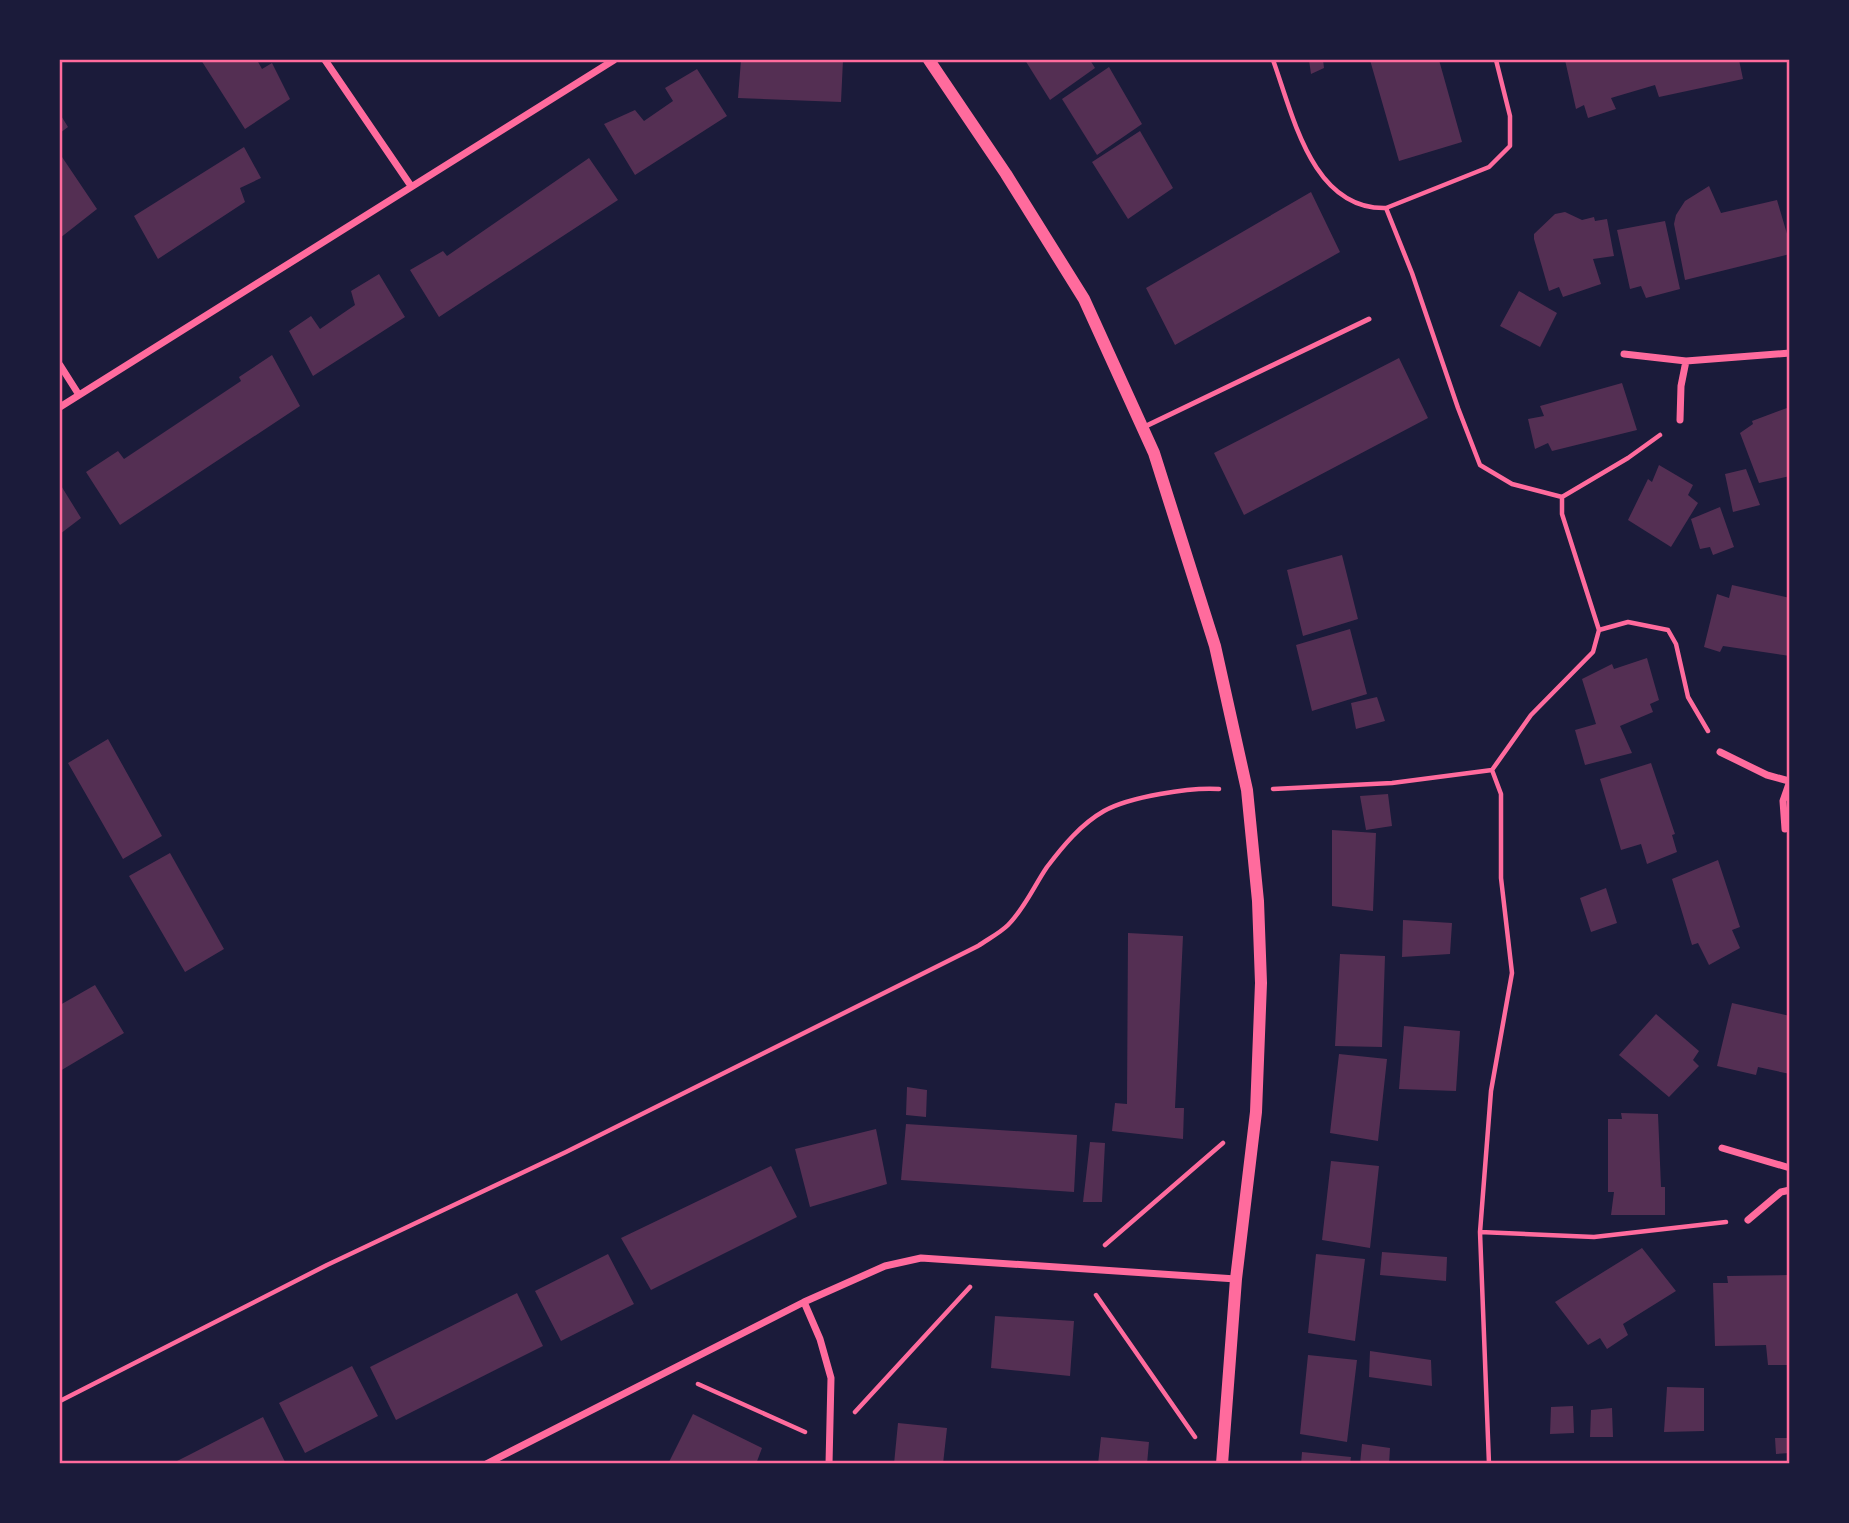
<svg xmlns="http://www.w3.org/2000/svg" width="1849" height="1523" viewBox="0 0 1849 1523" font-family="'Golos Text',sans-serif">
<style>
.building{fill:#542f53}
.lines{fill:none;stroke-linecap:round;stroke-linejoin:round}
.path{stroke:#ff6b9d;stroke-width:4.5}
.service{stroke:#ff6b9d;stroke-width:5}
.minor{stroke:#ff6b9d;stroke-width:7}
.tertiary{stroke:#ff6b9d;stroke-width:12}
.neatline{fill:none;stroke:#ff6b9d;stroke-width:2.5}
</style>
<rect width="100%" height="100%" fill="#1b1b3a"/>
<path class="building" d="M 201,60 L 257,60 L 262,69 L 272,63 L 290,99 L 245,129 Z
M 741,60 L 843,60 L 841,102 L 738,98 Z
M 1025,60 L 1090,60 L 1095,68 L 1050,100 Z
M 1309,60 L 1323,60 L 1324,68 L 1311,74 Z
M 1370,60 L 1439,60 L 1462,142 L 1399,161 Z
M 1565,60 L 1739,60 L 1743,79 L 1659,97 L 1655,85 L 1611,98 L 1616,109 L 1588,118 L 1584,105 L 1576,109 Z
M 1109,67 L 1142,124 L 1097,155 L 1062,99 Z
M 697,69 L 727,116 L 635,175 L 604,124 L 635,110 L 644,121 L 673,101 L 665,88 Z
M 60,114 L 68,127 L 60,133 Z
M 1140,131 L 1173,188 L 1128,219 L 1092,162 Z
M 244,147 L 261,178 L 240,188 L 245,202 L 158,259 L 134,216 Z
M 60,154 L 97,209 L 60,238 Z
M 589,158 L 618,200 L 439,317 L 410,270 L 443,251 L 447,256 Z
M 1709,186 L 1721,213 L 1777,200 L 1790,244 L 1790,254 L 1685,280 L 1674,224 L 1676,215 L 1685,201 Z
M 1311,192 L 1340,252 L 1175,345 L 1146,288 Z
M 1565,212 L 1582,220 L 1594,217 L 1595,221 L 1607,219 L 1614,256 L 1593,259 L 1601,284 L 1563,297 L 1559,287 L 1549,291 L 1534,239 L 1534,234 L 1555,214 Z
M 1665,221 L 1680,289 L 1646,298 L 1641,286 L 1630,289 L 1617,230 Z
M 379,274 L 405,317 L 313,376 L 289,331 L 311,316 L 320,329 L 355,305 L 351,291 Z
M 1519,291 L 1557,313 L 1540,347 L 1500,326 Z
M 272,355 L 300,406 L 120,525 L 86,472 L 118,451 L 124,459 L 241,381 L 239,377 Z
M 1399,358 L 1428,418 L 1244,515 L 1214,453 Z
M 1622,383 L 1637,430 L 1552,451 L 1548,443 L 1535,449 L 1528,419 L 1544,416 L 1540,406 Z
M 1787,408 L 1790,417 L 1790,476 L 1759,483 L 1740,433 L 1753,424 L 1752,421 Z
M 1659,465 L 1693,485 L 1688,495 L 1698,503 L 1671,547 L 1628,520 L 1648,479 L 1652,482 Z
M 1746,469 L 1760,505 L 1733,512 L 1725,474 Z
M 60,484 L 81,518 L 60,534 Z
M 1720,507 L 1734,547 L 1713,555 L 1710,547 L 1700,549 L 1691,519 Z
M 1342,555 L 1358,619 L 1303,636 L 1287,570 Z
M 1732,585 L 1790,598 L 1790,656 L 1723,646 L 1720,652 L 1704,647 L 1717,594 L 1729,598 Z
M 1350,629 L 1367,694 L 1312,711 L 1296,645 Z
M 1647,658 L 1659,700 L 1650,704 L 1653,712 L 1620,726 L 1632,753 L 1585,765 L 1575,730 L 1596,724 L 1582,679 L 1612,664 L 1614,669 Z
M 1377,697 L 1385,721 L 1356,729 L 1351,703 Z
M 108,739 L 162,836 L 123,859 L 68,763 Z
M 1651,763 L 1675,834 L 1672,835 L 1677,852 L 1647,864 L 1641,844 L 1621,850 L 1600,779 Z
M 1388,794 L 1392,826 L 1366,830 L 1360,796 Z
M 1332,830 L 1376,833 L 1373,911 L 1332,906 Z
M 170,853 L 224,949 L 185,972 L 129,876 Z
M 1718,860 L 1740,927 L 1732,930 L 1740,948 L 1709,965 L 1698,943 L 1692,945 L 1672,879 Z
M 1606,888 L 1617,923 L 1591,932 L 1580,898 Z
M 1403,920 L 1452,923 L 1450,954 L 1402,957 Z
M 1128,933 L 1183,936 L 1175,1108 L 1184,1108 L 1183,1139 L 1112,1131 L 1115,1103 L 1127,1104 Z
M 1340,954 L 1385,956 L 1382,1047 L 1335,1046 Z
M 95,985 L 124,1033 L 60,1071 L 60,1005 Z
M 1732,1003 L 1790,1016 L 1790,1074 L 1758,1067 L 1756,1075 L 1717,1066 Z
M 1656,1014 L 1699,1051 L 1693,1060 L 1699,1066 L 1669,1097 L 1619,1055 Z
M 1404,1026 L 1460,1031 L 1456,1091 L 1399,1089 Z
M 1339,1054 L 1387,1059 L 1378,1141 L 1330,1133 Z
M 907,1087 L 927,1090 L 926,1117 L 906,1115 Z
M 1621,1113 L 1658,1114 L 1661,1187 L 1665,1187 L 1665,1215 L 1611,1215 L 1614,1192 L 1608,1192 L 1608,1119 L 1622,1119 Z
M 906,1124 L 1077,1135 L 1074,1192 L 901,1180 Z
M 876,1129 L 887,1184 L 810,1207 L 795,1149 Z
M 1090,1142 L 1105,1143 L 1102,1202 L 1083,1202 Z
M 1331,1161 L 1379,1166 L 1370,1248 L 1322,1240 Z
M 771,1166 L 797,1217 L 651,1290 L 621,1238 Z
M 1642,1248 L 1676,1291 L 1623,1324 L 1628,1335 L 1607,1349 L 1600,1338 L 1588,1345 L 1555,1302 Z
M 1382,1252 L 1447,1257 L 1446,1281 L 1380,1275 Z
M 608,1254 L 634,1304 L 561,1341 L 535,1291 Z
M 1316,1254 L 1365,1259 L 1355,1341 L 1308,1333 Z
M 1790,1275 L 1790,1365 L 1768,1365 L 1766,1345 L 1715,1346 L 1713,1283 L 1728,1283 L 1727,1276 Z
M 517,1293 L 543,1346 L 396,1420 L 370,1367 Z
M 995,1316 L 1074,1321 L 1070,1376 L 991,1368 Z
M 1370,1351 L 1431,1360 L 1432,1386 L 1369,1377 Z
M 1308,1355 L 1357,1360 L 1347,1442 L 1300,1434 Z
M 352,1366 L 378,1416 L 305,1453 L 279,1403 Z
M 1667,1387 L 1704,1388 L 1704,1431 L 1664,1432 Z
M 1573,1406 L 1574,1433 L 1550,1434 L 1551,1407 Z
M 1612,1408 L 1613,1437 L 1590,1437 L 1591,1410 Z
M 693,1414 L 762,1448 L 756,1464 L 668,1464 Z
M 263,1417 L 286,1464 L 171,1464 L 189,1455 Z
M 898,1423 L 947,1428 L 943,1464 L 894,1464 Z
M 1101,1437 L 1149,1442 L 1147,1464 L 1098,1464 Z
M 1775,1438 L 1790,1438 L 1790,1453 L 1776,1454 Z
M 1362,1444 L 1390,1448 L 1389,1464 L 1360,1464 Z
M 1302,1452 L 1351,1457 L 1350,1464 L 1301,1464 Z"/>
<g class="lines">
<path class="path" d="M 1273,60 C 1293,115 1312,210 1386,208 L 1412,273 L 1458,408 L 1480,465 L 1512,484 L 1562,497
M 1386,208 L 1489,167 L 1510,146 L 1510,116 L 1496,60
M 1599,630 L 1628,622 L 1668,630 L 1676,644 L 1688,697 L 1708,731
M 1492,770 L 1501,794 L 1501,878 L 1512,973 L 1491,1091 L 1480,1232 L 1594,1237 L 1726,1222
M 1273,789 L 1392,783 L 1492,770 L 1531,715 L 1593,652 L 1599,630 L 1562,514 L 1562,497 L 1628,458 L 1660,435
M 1480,1232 L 1489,1464
M 1105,1245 L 1223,1143
M 1096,1295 L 1195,1437
M 698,1384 L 805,1432
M 60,1401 L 327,1265 L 566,1152 L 978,946 C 988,939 1000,933 1008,925 C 1025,908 1034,886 1047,867 C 1063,846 1081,824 1104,811 C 1129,797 1190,787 1219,789
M 855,1412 L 970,1287"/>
<path class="service" d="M 1144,427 L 1369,319"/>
<path class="minor" d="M 325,60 L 411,186
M 1624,354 L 1686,361 L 1790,353
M 60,365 L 79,395
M 60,407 L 614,60
M 1680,420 L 1681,386 L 1686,361
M 1720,752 L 1767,775 L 1789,781
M 1785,829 L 1783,801 L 1790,781
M 1722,1148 L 1790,1168
M 1748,1220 L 1781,1192 L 1790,1190
M 804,1302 L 820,1339 L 831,1378 L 829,1464
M 486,1464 L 804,1302 L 885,1266 L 921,1258 L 1236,1279"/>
<path class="tertiary" d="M 929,60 L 1006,174 L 1084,299 L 1154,453 L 1215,646 L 1247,790 L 1258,901 L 1261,983 L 1256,1112 L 1236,1279 L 1222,1464"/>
</g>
<rect width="1849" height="1523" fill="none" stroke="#1b1b3a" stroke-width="122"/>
<rect x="61" y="61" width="1727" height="1401" class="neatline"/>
</svg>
